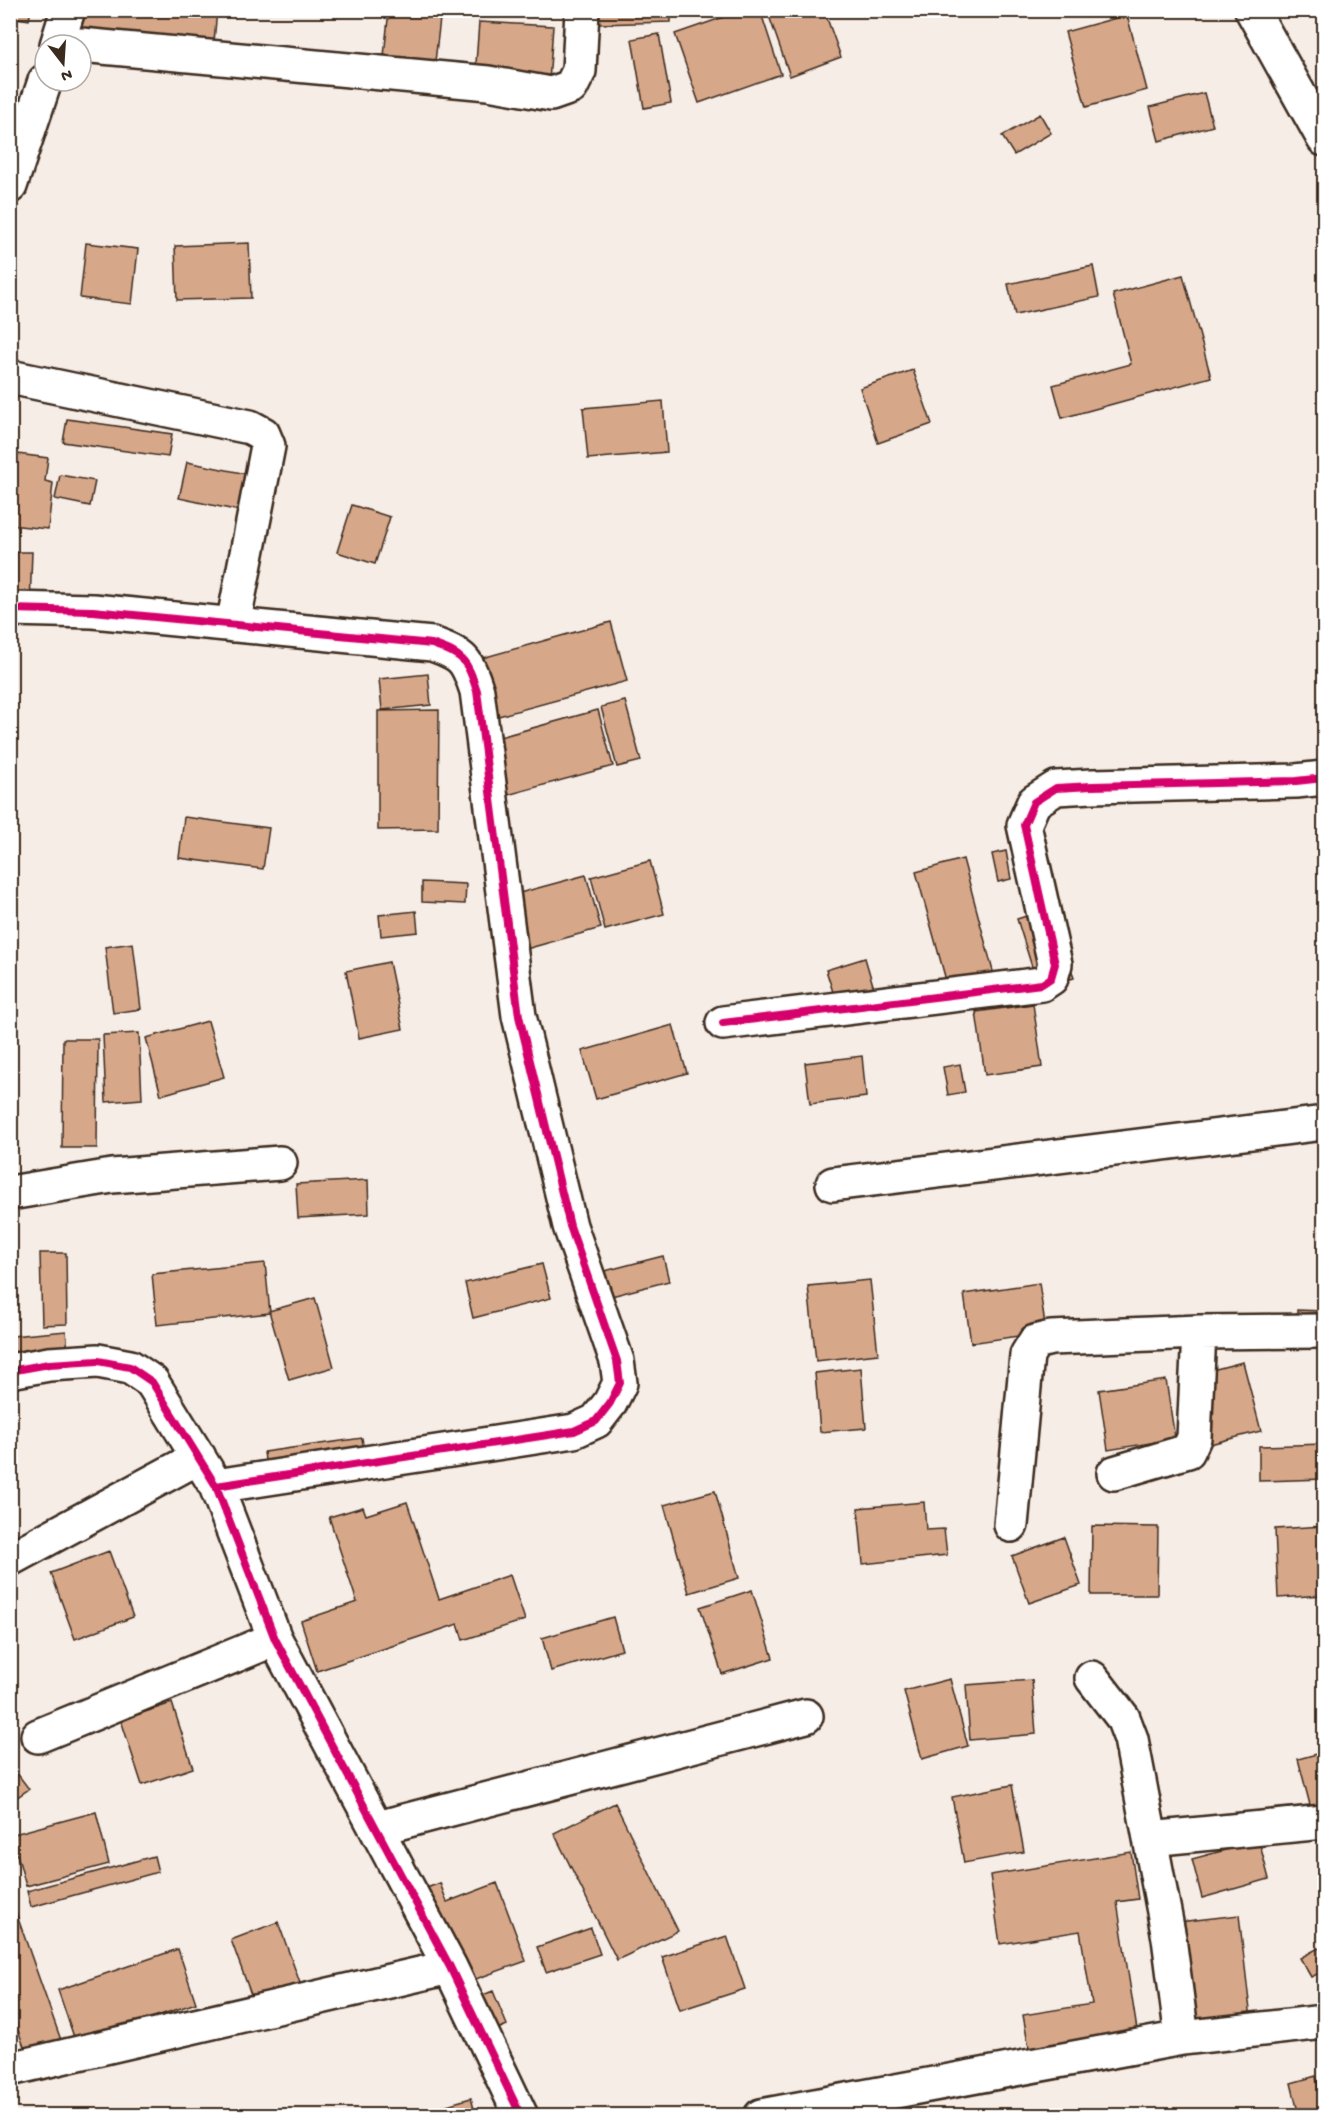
<svg xmlns="http://www.w3.org/2000/svg" width="1335" height="2126" viewBox="0 0 1335 2126" font-family="'Gochi Hand',sans-serif">
<style>
.building{fill:#d7a789;stroke:#3b2a1e;stroke-width:1.5}
.lines{fill:none;stroke-linecap:round;stroke-linejoin:round}
.minor-casing{stroke:#3b2a1e;stroke-width:38}
.minor{stroke:#fff;stroke-width:33}
.cycleway-casing{stroke:#fff;stroke-width:11}
.cycleway{stroke:#d6006c;stroke-width:8}
</style>
<rect width="100%" height="100%" fill="#f7ede7"/>
<filter id="ink" filterUnits="userSpaceOnUse"><feTurbulence type="fractalNoise" baseFrequency=".0167" numOctaves="2"/><feDisplacementMap in="SourceGraphic" scale="12" xChannelSelector="R" yChannelSelector="G"/><feConvolveMatrix kernelMatrix="1 2 1 2 8 2 1 2 1" color-interpolation-filters="sRGB"/></filter>
<g filter="url(#ink)">
<path class="building" d="M 10,10 L 31,10 L 29,20 L 10,17 Z
M 80,10 L 217,10 L 212,63 L 77,45 Z
M 389,10 L 441,10 L 433,79 L 382,74 Z
M 389,10 L 441,10 L 433,79 L 382,74 Z
M 597,10 L 671,10 L 671,22 L 598,24 Z
M 597,10 L 671,10 L 671,22 L 598,24 Z
M 744,10 L 760,10 L 781,74 L 699,103 L 675,34 Z
M 744,10 L 760,10 L 781,74 L 699,103 L 675,34 Z
M 767,10 L 824,10 L 841,57 L 790,76 Z
M 767,10 L 824,10 L 841,57 L 790,76 Z
M 1127,15 L 1147,90 L 1086,107 L 1065,32 Z
M 1127,15 L 1147,90 L 1086,107 L 1065,32 Z
M 479,22 L 553,26 L 549,82 L 475,77 Z
M 479,22 L 553,26 L 549,82 L 475,77 Z
M 659,34 L 671,103 L 644,108 L 632,39 Z
M 659,34 L 671,103 L 644,108 L 632,39 Z
M 1204,93 L 1213,126 L 1159,141 L 1150,107 Z
M 1040,114 L 1051,133 L 1014,155 L 1002,136 Z
M 86,243 L 138,249 L 132,304 L 80,298 Z
M 249,243 L 251,298 L 177,300 L 175,246 Z
M 1093,266 L 1099,297 L 1015,315 L 1008,284 Z
M 1183,275 L 1211,377 L 1062,418 L 1053,385 L 1131,364 L 1113,294 Z
M 913,370 L 932,424 L 878,443 L 860,388 Z
M 913,370 L 932,424 L 878,443 L 860,388 Z
M 663,401 L 667,452 L 588,459 L 583,408 Z
M 663,401 L 667,452 L 588,459 L 583,408 Z
M 67,419 L 172,434 L 168,457 L 63,442 Z
M 10,453 L 48,458 L 45,481 L 53,483 L 48,529 L 10,525 Z
M 187,462 L 257,476 L 249,513 L 179,498 Z
M 60,475 L 95,481 L 90,506 L 55,499 Z
M 352,505 L 390,517 L 375,564 L 337,552 Z
M 352,505 L 390,517 L 375,564 L 337,552 Z
M 10,552 L 32,552 L 30,604 L 10,604 Z
M 611,622 L 627,681 L 491,718 L 475,660 Z
M 611,622 L 627,681 L 491,718 L 475,660 Z
M 428,674 L 431,705 L 382,710 L 379,679 Z
M 428,674 L 431,705 L 382,710 L 379,679 Z
M 625,701 L 641,761 L 617,767 L 601,707 Z
M 625,701 L 641,761 L 617,767 L 601,707 Z
M 439,710 L 438,829 L 378,830 L 378,711 Z
M 439,710 L 438,829 L 378,830 L 378,711 Z
M 598,710 L 613,766 L 500,797 L 485,741 Z
M 598,710 L 613,766 L 500,797 L 485,741 Z
M 184,817 L 269,828 L 263,869 L 179,858 Z
M 1006,851 L 1011,879 L 998,882 L 992,854 Z
M 1006,851 L 1011,879 L 998,882 L 992,854 Z
M 963,859 L 998,990 L 952,1002 L 916,872 Z
M 963,859 L 998,990 L 952,1002 L 916,872 Z
M 650,861 L 664,914 L 605,930 L 591,877 Z
M 650,861 L 664,914 L 605,930 L 591,877 Z
M 586,875 L 601,928 L 526,949 L 512,895 Z
M 586,875 L 601,928 L 526,949 L 512,895 Z
M 422,882 L 466,884 L 465,904 L 422,902 Z
M 422,882 L 466,884 L 465,904 L 422,902 Z
M 1052,908 L 1074,978 L 1039,989 L 1017,919 Z
M 1052,908 L 1074,978 L 1039,989 L 1017,919 Z
M 416,911 L 418,932 L 381,936 L 379,915 Z
M 133,943 L 141,1009 L 113,1013 L 105,947 Z
M 865,958 L 878,1002 L 840,1014 L 826,970 Z
M 865,958 L 878,1002 L 840,1014 L 826,970 Z
M 389,962 L 403,1029 L 359,1038 L 346,971 Z
M 1033,1004 L 1042,1067 L 985,1075 L 976,1012 Z
M 1033,1004 L 1042,1067 L 985,1075 L 976,1012 Z
M 208,1021 L 224,1077 L 161,1095 L 146,1038 Z
M 673,1025 L 687,1073 L 596,1099 L 582,1051 Z
M 673,1025 L 687,1073 L 596,1099 L 582,1051 Z
M 139,1033 L 142,1099 L 106,1102 L 103,1035 Z
M 63,1039 L 98,1039 L 97,1148 L 62,1148 Z
M 862,1056 L 866,1097 L 810,1104 L 805,1063 Z
M 862,1056 L 866,1097 L 810,1104 L 805,1063 Z
M 960,1064 L 965,1092 L 948,1095 L 943,1067 Z
M 960,1064 L 965,1092 L 948,1095 L 943,1067 Z
M 368,1180 L 369,1214 L 298,1218 L 296,1184 Z
M 40,1253 L 66,1253 L 67,1324 L 42,1325 Z
M 663,1256 L 669,1281 L 600,1299 L 593,1274 Z
M 663,1256 L 669,1281 L 600,1299 L 593,1274 Z
M 265,1263 L 270,1313 L 157,1325 L 152,1274 Z
M 542,1264 L 551,1298 L 473,1318 L 465,1283 Z
M 870,1280 L 878,1354 L 816,1361 L 808,1286 Z
M 870,1280 L 878,1354 L 816,1361 L 808,1286 Z
M 1039,1283 L 1046,1332 L 971,1343 L 964,1294 Z
M 1039,1283 L 1046,1332 L 971,1343 L 964,1294 Z
M 315,1298 L 334,1367 L 289,1380 L 269,1311 Z
M 1297,1310 L 1324,1311 L 1324,1332 L 1296,1331 Z
M 66,1331 L 69,1363 L 15,1368 L 12,1336 Z
M 1243,1362 L 1261,1431 L 1210,1444 L 1193,1375 Z
M 861,1368 L 866,1428 L 820,1432 L 815,1373 Z
M 861,1368 L 866,1428 L 820,1432 L 815,1373 Z
M 1166,1380 L 1175,1439 L 1108,1450 L 1099,1390 Z
M 1166,1380 L 1175,1439 L 1108,1450 L 1099,1390 Z
M 362,1438 L 366,1462 L 267,1477 L 264,1452 Z
M 1324,1444 L 1324,1479 L 1259,1481 L 1259,1446 Z
M 715,1491 L 739,1578 L 689,1593 L 664,1505 Z
M 715,1491 L 739,1578 L 689,1593 L 664,1505 Z
M 407,1502 L 439,1599 L 510,1575 L 525,1620 L 463,1640 L 458,1624 L 317,1671 L 301,1621 L 357,1602 L 329,1517 L 363,1507 L 366,1515 Z
M 924,1502 L 926,1530 L 944,1529 L 947,1555 L 863,1564 L 858,1508 Z
M 924,1502 L 926,1530 L 944,1529 L 947,1555 L 863,1564 L 858,1508 Z
M 1092,1526 L 1158,1527 L 1157,1595 L 1091,1595 Z
M 1092,1526 L 1158,1527 L 1157,1595 L 1091,1595 Z
M 1324,1526 L 1324,1595 L 1278,1598 L 1275,1529 Z
M 1324,1526 L 1324,1595 L 1278,1598 L 1275,1529 Z
M 1064,1537 L 1081,1585 L 1029,1603 L 1012,1556 Z
M 1064,1537 L 1081,1585 L 1029,1603 L 1012,1556 Z
M 109,1551 L 133,1617 L 75,1639 L 51,1573 Z
M 752,1590 L 773,1658 L 722,1674 L 700,1607 Z
M 752,1590 L 773,1658 L 722,1674 L 700,1607 Z
M 613,1617 L 622,1650 L 551,1671 L 542,1638 Z
M 950,1679 L 968,1746 L 922,1759 L 904,1691 Z
M 950,1679 L 968,1746 L 922,1759 L 904,1691 Z
M 1032,1680 L 1036,1734 L 970,1740 L 966,1685 Z
M 1032,1680 L 1036,1734 L 970,1740 L 966,1685 Z
M 172,1703 L 193,1768 L 142,1785 L 121,1720 Z
M 1324,1752 L 1324,1821 L 1315,1824 L 1298,1759 Z
M 10,1764 L 29,1789 L 10,1802 Z
M 1012,1785 L 1024,1852 L 964,1863 L 952,1797 Z
M 1012,1785 L 1024,1852 L 964,1863 L 952,1797 Z
M 615,1803 L 678,1931 L 617,1960 L 554,1833 Z
M 96,1812 L 109,1864 L 26,1886 L 17,1854 L 10,1856 L 10,1835 Z
M 1259,1841 L 1269,1879 L 1202,1898 L 1192,1859 Z
M 1259,1841 L 1269,1879 L 1202,1898 L 1192,1859 Z
M 1131,1852 L 1138,1899 L 1117,1902 L 1137,2030 L 1029,2048 L 1023,2015 L 1092,2004 L 1080,1931 L 1000,1944 L 990,1875 Z
M 1131,1852 L 1138,1899 L 1117,1902 L 1137,2030 L 1029,2048 L 1023,2015 L 1092,2004 L 1080,1931 L 1000,1944 L 990,1875 Z
M 154,1856 L 158,1872 L 31,1907 L 27,1891 Z
M 440,1883 L 447,1902 L 497,1883 L 526,1961 L 459,1985 L 424,1889 Z
M 15,1910 L 62,2043 L 27,2055 L 10,2008 L 10,1911 Z
M 1239,1915 L 1251,2019 L 1173,2029 L 1161,1924 Z
M 1239,1915 L 1251,2019 L 1173,2029 L 1161,1924 Z
M 278,1922 L 300,1983 L 253,2000 L 231,1940 Z
M 591,1928 L 600,1954 L 546,1972 L 537,1947 Z
M 727,1936 L 745,1989 L 680,2010 L 662,1957 Z
M 1324,1945 L 1324,1971 L 1311,1977 L 1300,1958 Z
M 1324,1945 L 1324,1971 L 1311,1977 L 1300,1958 Z
M 178,1949 L 196,2003 L 76,2043 L 58,1990 Z
M 493,1991 L 507,2025 L 493,2031 L 478,1997 Z
M 1316,2076 L 1324,2116 L 1299,2116 L 1291,2083 Z
M 1316,2076 L 1324,2116 L 1299,2116 L 1291,2083 Z
M 471,2098 L 476,2116 L 445,2116 L 443,2106 Z"/>
<g class="lines">
<defs>
<path id="minor" d="M 1252,10 L 1324,139
M 57,45 L 68,10
M 81,45 L 488,83 L 551,94 L 571,87 L 579,71 L 582,10
M 10,186 L 45,81
M 10,377 L 250,427 L 263,434 L 268,446 L 233,625
M 10,609 L 93,611 L 432,644 C 464,655 467,660 477,691 L 519,1016 L 570,1226 L 617,1361 L 620,1383 L 610,1403 L 596,1421 L 574,1431 L 216,1486
M 723,1023 L 1042,984 L 1051,978 L 1055,964 L 1024,825 L 1034,802 L 1056,788 L 1092,786 L 1296,781 L 1324,778
M 833,1184 L 1324,1123
M 10,1193 L 112,1176 L 280,1163
M 10,1371 L 49,1364 L 98,1361 L 130,1367 L 152,1382 L 216,1486 L 275,1639 L 450,1967 L 521,2116
M 1114,1473 L 1188,1451 L 1194,1438 L 1199,1332
M 1011,1525 L 1027,1355 L 1035,1342 L 1051,1338 L 1199,1332 L 1324,1331
M 10,1559 L 199,1457
M 1092,1678 L 1123,1718 L 1131,1739 L 1169,1938 L 1182,2038
M 38,1736 L 275,1639
M 378,1828 L 806,1716
M 1150,1839 L 1324,1822
M 10,2069 L 450,1967
M 761,2116 L 1182,2038 L 1324,2022"/>
</defs>
<use href="#minor" class="minor-casing"/>
<use href="#minor" class="minor"/>
<defs>
<path id="cycleway" d="M 10,609 L 93,611 L 432,644 C 464,655 467,660 477,691 L 519,1016 L 570,1226 L 617,1361 L 620,1383 L 610,1403 L 596,1421 L 574,1431 L 216,1486
M 723,1023 L 1042,984 L 1051,978 L 1055,964 L 1024,825 L 1034,802 L 1056,788 L 1092,786 L 1296,781 L 1324,778
M 10,1371 L 49,1364 L 98,1361 L 130,1367 L 152,1382 L 216,1486 L 275,1639 L 450,1967 L 521,2116"/>
</defs>
<use href="#cycleway" class="cycleway-casing"/>
<use href="#cycleway" class="cycleway"/>
</g>
</g>
<rect width="1335" height="2126" fill="none" stroke="#fff" stroke-width="36"/>
<rect x="18" y="18" width="1299" height="2090" fill="none" stroke="#3b2a1e" stroke-width="2" filter="url(#ink)"/>
<g transform="translate(63 63) rotate(163)"><circle r="28" fill="#ffffff" stroke="#b1aaa5" stroke-width="1.5"/>
<path d="M0-4.5L10 22L0 15L-10 22Z" fill="#3b2a1e"/>
<text y="-9" font-size="16" font-weight="bold" text-anchor="middle" fill="#3b2a1e">N</text>
</g>
</svg>
